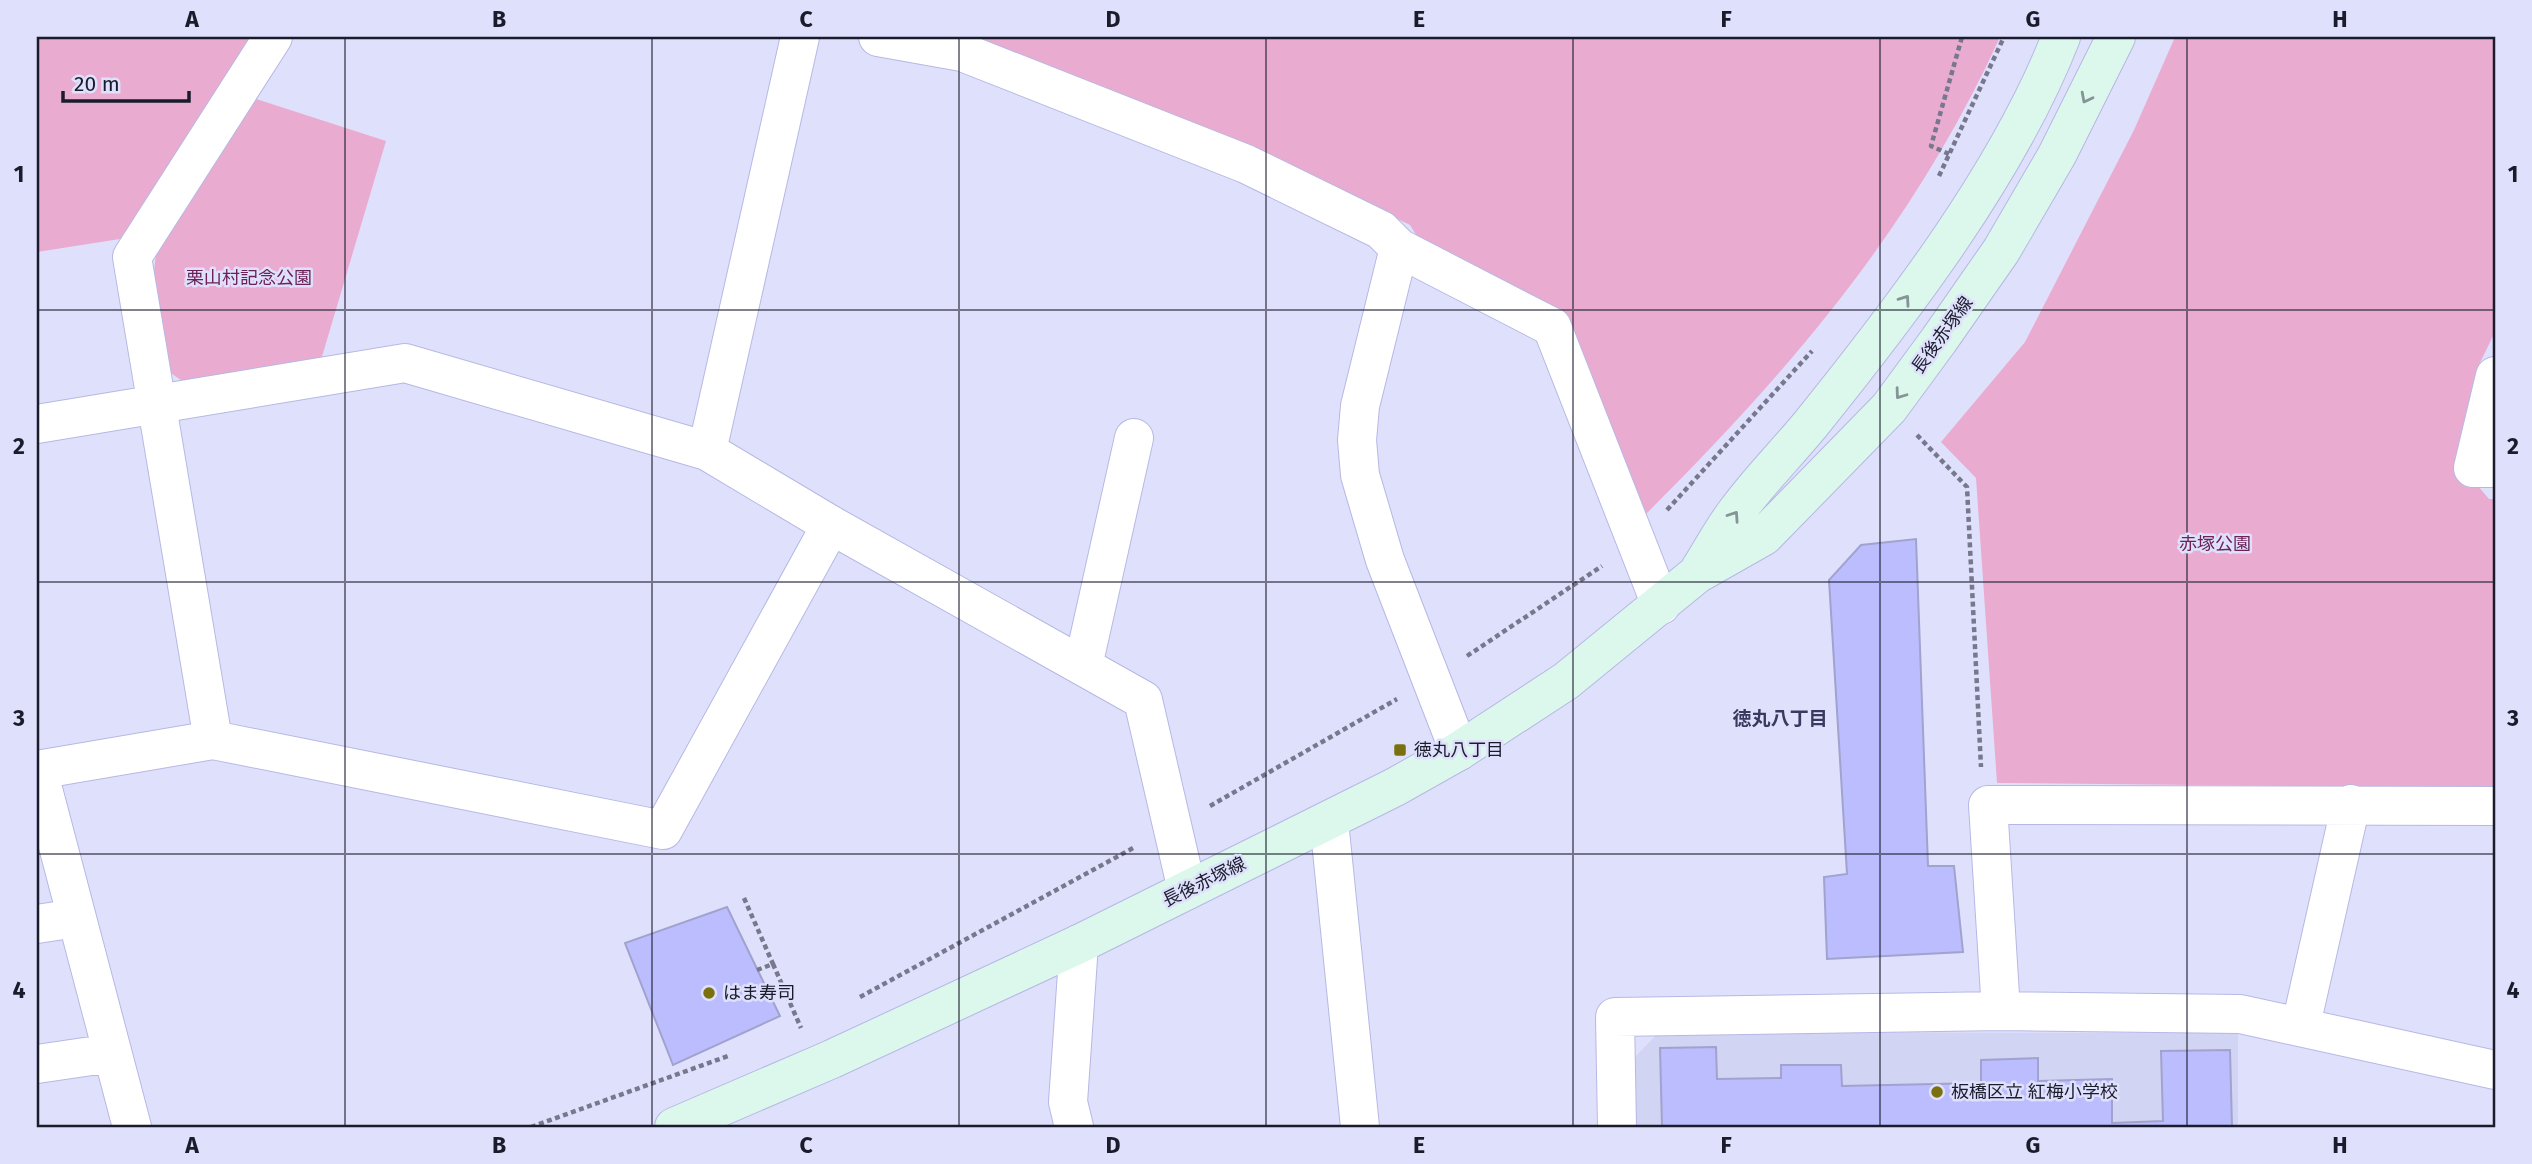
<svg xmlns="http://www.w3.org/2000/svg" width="2532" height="1164" viewBox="0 0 2532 1164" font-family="'Fira Sans','Noto Sans JP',sans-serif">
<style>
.built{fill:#d2d4f3}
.green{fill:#e9acd0}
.building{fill:#bcbdfe;stroke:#a1a2ce;stroke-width:2}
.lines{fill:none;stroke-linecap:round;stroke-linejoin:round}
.street-casing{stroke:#b6b8e4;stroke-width:40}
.secondary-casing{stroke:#b6b8e4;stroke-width:40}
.path{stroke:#77788d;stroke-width:4.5;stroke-dasharray:5 3.5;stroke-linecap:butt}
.street{stroke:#fff;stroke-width:38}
.secondary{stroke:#dcf7eb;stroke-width:38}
.oneway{stroke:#859495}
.grid{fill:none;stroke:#1a1b2b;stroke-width:2;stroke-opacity:0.55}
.poi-dot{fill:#7a7010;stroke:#dfe1fc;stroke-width:2.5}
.labels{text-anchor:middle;stroke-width:5;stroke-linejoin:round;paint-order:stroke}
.park-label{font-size:18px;fill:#6d2255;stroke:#dfe1fc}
.street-label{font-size:18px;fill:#1a1b2b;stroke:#dfe1fc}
.poi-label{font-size:18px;fill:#1a1b2b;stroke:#dfe1fc;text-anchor:start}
.neighbourhood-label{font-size:19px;font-weight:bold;fill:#3a3a5f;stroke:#dfe1fc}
.neatline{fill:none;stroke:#1a1b2b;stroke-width:2.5}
.grid-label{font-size:23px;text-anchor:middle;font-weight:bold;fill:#1a1b2b}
</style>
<rect width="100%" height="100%" fill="#dfe1fc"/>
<path class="built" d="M 1659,1032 L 2238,1033 L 2238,1127 L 1636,1127 L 1635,1057 Z"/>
<path class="green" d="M 37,37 L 255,37 L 120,239 L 37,252 Z
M 974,37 L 2000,37 C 1913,228 1789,372 1642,518 L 1582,360 L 1423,246 L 1410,225 L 1238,141 Z
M 2175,37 L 2495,37 L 2495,332 L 2476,371 L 2455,459 L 2489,499 L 2495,499 L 2495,788 L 1997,783 L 1976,478 L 1941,442 L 2025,342 L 2134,130 Z
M 253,98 L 386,141 L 321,360 L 185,383 L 168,371 C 161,331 147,287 158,247 Z"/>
<path class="building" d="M 1916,539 L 1928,866 L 1954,866 L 1963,952 L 1827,959 L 1824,877 L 1847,874 L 1829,580 L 1861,545 Z
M 727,907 L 780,1016 L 673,1065 L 625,943 Z
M 1716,1047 L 1717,1079 L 1781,1078 L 1781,1065 L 1841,1065 L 1842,1086 L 1981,1083 L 1981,1060 L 2038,1058 L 2038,1081 L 2112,1079 L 2112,1123 L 2163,1121 L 2161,1051 L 2230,1050 L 2232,1127 L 1662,1127 L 1660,1048 Z"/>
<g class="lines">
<defs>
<path id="street" d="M 878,37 L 962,52 L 1246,164 L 1381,230 L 1399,248 L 1552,327 L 1661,605
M 1399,248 L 1360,406 L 1357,440 L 1360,475 L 1385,560 L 1459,751
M 2495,376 L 2473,468 L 2495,468
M 37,424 L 405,363 L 707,451 L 831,525 L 1143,700 L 1187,890
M 707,451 L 800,37
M 1083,666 L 1134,438
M 213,740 L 132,257 L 273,37
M 37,770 L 213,740 L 663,830 L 831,525
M 38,770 L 132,1127
M 1329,821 L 1360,1127
M 37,924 L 76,918
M 2001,1011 L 1988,805 L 2495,806
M 2301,1025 L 2351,804
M 37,1064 L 112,1053
M 1074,1127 L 1068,1102 L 1079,944
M 1617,1127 L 1615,1017 L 2001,1011 L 2240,1014 L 2495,1070"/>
<path id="secondary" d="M 1700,569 C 1712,550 1723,529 1737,511 C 1759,481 1786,454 1810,425 C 1901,312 2008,173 2061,37
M 674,1127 L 832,1059 L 1079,944 L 1395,787 L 1459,751 L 1566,681 L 1697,574 L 1764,536 L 1889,408 L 1939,340 L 2001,251 L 2057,155 L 2116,37"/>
</defs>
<use href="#street" class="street-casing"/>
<use href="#secondary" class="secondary-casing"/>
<path class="path" d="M 1949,154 L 1931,146 L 1962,37
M 1939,176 L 2004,37
M 1917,435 L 1967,487 L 1981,767
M 1667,510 L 1812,351
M 1467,656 L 1602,566
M 1210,806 L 1397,699
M 744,898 L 773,964
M 757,970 L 773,964 L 801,1028
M 860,997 L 1135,847
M 531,1127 L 728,1056"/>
<use href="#street" class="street"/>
<use href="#secondary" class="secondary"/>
</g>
<defs><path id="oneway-chevron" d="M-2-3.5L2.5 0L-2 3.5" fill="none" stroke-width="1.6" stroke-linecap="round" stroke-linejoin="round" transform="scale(1.75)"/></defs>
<g class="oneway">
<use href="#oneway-chevron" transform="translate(2086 98) rotate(117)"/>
<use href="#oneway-chevron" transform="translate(1905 300) rotate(-55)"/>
<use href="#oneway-chevron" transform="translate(1900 394) rotate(126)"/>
<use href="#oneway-chevron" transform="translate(1734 516) rotate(-56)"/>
</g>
<path class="grid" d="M 345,37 L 345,1127M 652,37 L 652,1127M 959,37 L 959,1127M 1266,37 L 1266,1127M 1573,37 L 1573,1127M 1880,37 L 1880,1127M 2187,37 L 2187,1127M 37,310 L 2495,310M 37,582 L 2495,582M 37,854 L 2495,854"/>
<g class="poi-dot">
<rect x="1393" y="743" width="14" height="14" rx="3.5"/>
<circle cx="709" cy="993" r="7"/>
<circle cx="1937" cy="1092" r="7"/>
</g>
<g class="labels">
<g class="park-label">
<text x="249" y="284">栗山村記念公園</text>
<text x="2215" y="550">赤塚公園</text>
</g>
<g class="street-label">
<text transform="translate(1942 335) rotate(-54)" y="6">長後赤塚線</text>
<text transform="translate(1204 882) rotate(-26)" y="6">長後赤塚線</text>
</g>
<g class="poi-label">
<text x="1414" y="756">徳丸八丁目</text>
<text x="723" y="999">はま寿司</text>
<text x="1951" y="1098">板橋区立 紅梅小学校</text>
</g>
<g class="neighbourhood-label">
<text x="1780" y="725">徳丸八丁目</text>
</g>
</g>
<rect width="2532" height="1164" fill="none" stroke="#dfe1fc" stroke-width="77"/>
<path d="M63 91v10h126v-10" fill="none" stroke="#1a1b2b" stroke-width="3.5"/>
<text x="74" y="91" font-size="21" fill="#1a1b2b" stroke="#dfe1fc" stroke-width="5" paint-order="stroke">20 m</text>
<rect x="38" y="38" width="2456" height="1088" class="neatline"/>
<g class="grid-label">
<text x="192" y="27">A</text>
<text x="499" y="27">B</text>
<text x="806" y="27">C</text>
<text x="1113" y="27">D</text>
<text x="1419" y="27">E</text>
<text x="1726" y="27">F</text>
<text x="2033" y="27">G</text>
<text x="2340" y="27">H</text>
<text x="19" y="182">1</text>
<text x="2513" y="182">1</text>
<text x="19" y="454">2</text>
<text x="2513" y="454">2</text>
<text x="19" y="726">3</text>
<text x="2513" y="726">3</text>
<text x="19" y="998">4</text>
<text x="2513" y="998">4</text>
<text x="192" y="1153">A</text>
<text x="499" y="1153">B</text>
<text x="806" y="1153">C</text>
<text x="1113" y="1153">D</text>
<text x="1419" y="1153">E</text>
<text x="1726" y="1153">F</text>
<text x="2033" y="1153">G</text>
<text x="2340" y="1153">H</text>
</g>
</svg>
